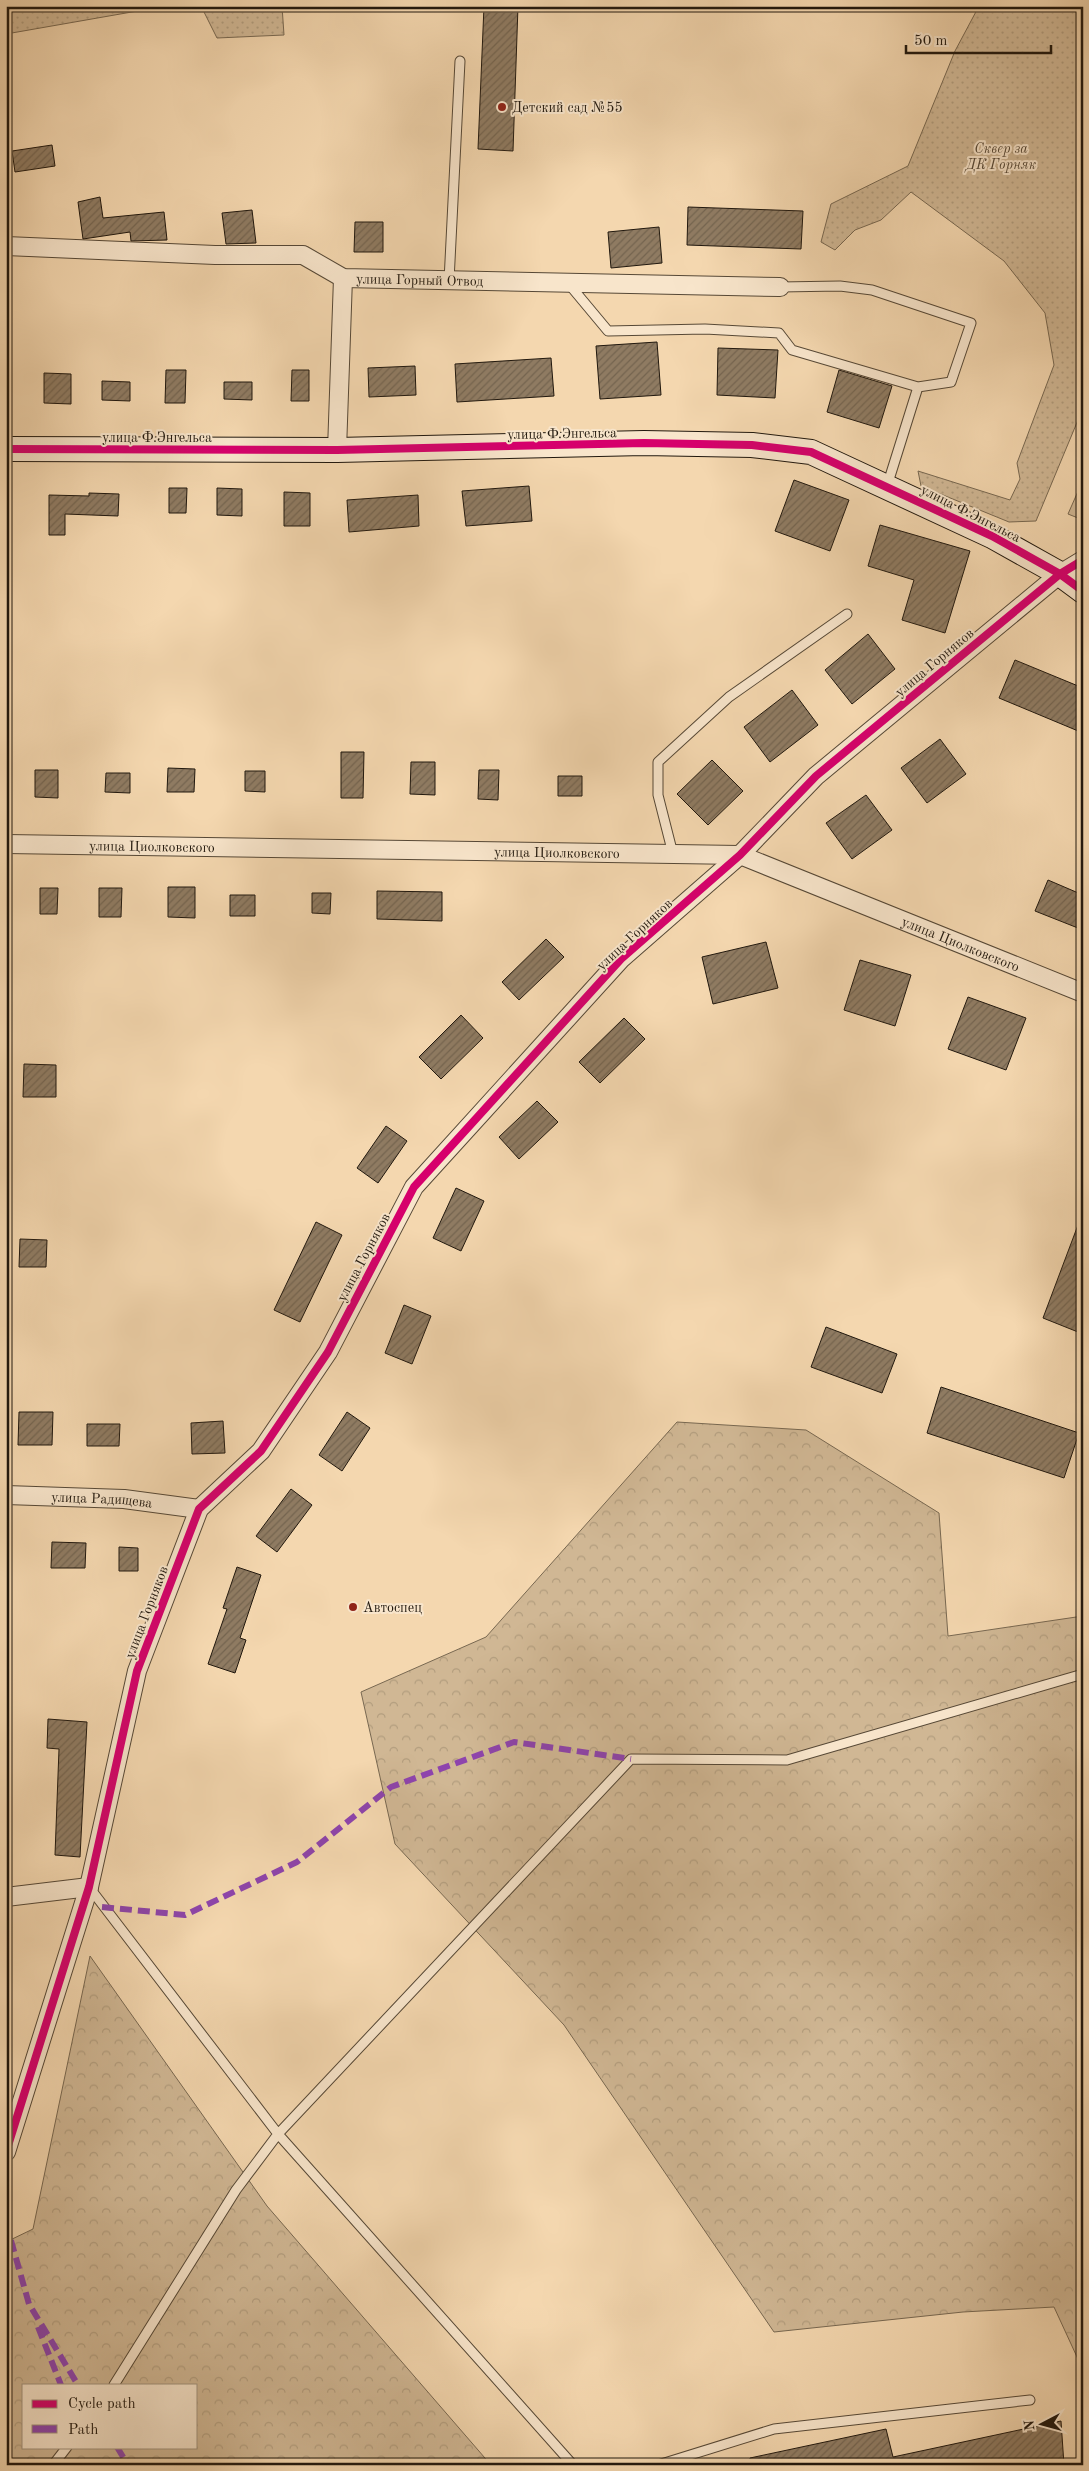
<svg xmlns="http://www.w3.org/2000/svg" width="1089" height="2471" viewBox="0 0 1089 2471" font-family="'Old Standard TT',serif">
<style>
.grass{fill:url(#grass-tufts);stroke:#786851}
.forest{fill:url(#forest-crowns);stroke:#786851;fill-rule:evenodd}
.park{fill:url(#park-dots);stroke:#786851}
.building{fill:url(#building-hatch);stroke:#21180e}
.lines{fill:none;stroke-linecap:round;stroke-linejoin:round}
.lane-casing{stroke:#564836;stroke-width:11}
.street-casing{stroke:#564836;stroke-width:20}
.secondary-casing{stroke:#21180e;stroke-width:26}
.lane{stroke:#f8e5cb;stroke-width:9}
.street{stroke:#f8e5cb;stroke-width:18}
.secondary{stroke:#f8e5cb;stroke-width:24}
.quiet{stroke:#8e44ad;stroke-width:6;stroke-dasharray:12 6;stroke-linecap:butt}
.cycleway-casing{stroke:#f8e5cb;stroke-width:11}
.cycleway{stroke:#d6006c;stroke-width:8}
.poi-dot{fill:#8f2418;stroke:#f8e5cb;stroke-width:2}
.labels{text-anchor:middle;stroke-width:4;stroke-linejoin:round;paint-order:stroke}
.poi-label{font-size:14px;fill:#21180e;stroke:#f8e5cb;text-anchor:start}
.park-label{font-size:14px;font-style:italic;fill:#564836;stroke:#f8e5cb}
.street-label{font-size:14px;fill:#21180e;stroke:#f8e5cb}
</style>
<defs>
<pattern id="grass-tufts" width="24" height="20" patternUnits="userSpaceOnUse" patternTransform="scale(1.25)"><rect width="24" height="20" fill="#d0b794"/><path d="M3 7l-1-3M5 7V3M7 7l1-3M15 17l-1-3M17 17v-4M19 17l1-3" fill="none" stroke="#b29d7e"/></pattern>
<pattern id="forest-crowns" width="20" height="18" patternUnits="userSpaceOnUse" patternTransform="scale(1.25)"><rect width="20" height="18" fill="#d0b794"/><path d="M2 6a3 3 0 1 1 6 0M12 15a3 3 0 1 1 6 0" fill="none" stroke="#b29d7e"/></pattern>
<pattern id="park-dots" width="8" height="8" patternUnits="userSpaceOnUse" patternTransform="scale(1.25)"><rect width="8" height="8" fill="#d0b794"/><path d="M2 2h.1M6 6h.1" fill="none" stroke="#b29d7e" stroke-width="1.8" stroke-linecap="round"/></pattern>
<pattern id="building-hatch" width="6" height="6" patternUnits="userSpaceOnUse" patternTransform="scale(1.25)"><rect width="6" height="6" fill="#8f7b62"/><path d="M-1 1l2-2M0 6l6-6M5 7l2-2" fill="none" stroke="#74644f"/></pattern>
</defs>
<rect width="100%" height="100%" fill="#f4d7af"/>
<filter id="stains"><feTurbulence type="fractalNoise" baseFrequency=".004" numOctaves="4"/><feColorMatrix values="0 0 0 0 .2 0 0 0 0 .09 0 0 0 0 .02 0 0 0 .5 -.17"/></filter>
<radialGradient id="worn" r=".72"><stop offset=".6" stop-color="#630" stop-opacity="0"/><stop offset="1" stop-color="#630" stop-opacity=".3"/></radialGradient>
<path class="grass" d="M 1083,480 L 1083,520 L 1068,514 Z"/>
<path class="forest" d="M 677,1422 L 806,1430 L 939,1513 L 948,1636 L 1083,1616 L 1083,2370 L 1054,2307 L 963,2312 L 774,2332 L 564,2025 L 395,1844 L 361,1692 L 486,1637 Z
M 90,1956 L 267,2206 L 491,2465 L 6,2465 L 6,2242 L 33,2229 ZM 24,2385 L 196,2385 L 196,2447 L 24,2447 Z"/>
<path class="park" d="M 6,6 L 166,6 L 6,34 Z
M 201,6 L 282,6 L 284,35 L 217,38 Z
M 979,6 L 1083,6 L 1083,408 L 1036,521 L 1009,522 L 921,486 L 918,471 L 1010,500 L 1020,479 L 1017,463 L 1054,365 L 1045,313 L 1004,261 L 911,192 L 881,220 L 855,230 L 835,250 L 821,242 L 831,204 L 908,166 L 955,51 Z"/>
<path class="building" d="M 484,6 L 518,6 L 513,151 L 478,149 Z
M 52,145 L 55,166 L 15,172 L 12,151 Z
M 100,197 L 103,218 L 164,212 L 167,240 L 131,241 L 130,232 L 83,239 L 78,202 Z
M 688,207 L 803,211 L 801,249 L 687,245 Z
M 252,210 L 256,243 L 226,244 L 222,213 Z
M 355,222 L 383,222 L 383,252 L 354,252 Z
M 659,227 L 662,263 L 611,268 L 608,232 Z
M 657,342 L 661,395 L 600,399 L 596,346 Z
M 718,348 L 778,350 L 775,398 L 717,395 Z
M 551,358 L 554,396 L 457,402 L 455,364 Z
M 415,366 L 416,395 L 369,397 L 368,368 Z
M 166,370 L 186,370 L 185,403 L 165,403 Z
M 292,370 L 309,370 L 309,401 L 291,401 Z
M 839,370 L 892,386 L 879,428 L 827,412 Z
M 44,373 L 71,374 L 71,404 L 44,403 Z
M 102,381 L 130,382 L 130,401 L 102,400 Z
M 224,382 L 252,382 L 252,400 L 224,399 Z
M 794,480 L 849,500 L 830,551 L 775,531 Z
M 529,486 L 532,521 L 466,526 L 462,491 Z
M 169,488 L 187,488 L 186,513 L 169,513 Z
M 217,488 L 242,489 L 242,516 L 217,515 Z
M 284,492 L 310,493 L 310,526 L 284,526 Z
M 89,493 L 119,494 L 118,516 L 65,514 L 65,535 L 49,535 L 49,495 L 89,496 Z
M 418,495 L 419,526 L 349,532 L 347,500 Z
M 880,525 L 970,551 L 945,633 L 902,620 L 914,580 L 868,566 Z
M 868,634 L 895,669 L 852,704 L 825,670 Z
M 1015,660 L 1083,688 L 1083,733 L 999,698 Z
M 792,690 L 818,725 L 770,762 L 744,727 Z
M 940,739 L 966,774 L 927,803 L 901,768 Z
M 341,752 L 364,752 L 363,798 L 341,798 Z
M 712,760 L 743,791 L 708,825 L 677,794 Z
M 411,762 L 435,762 L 435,795 L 410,794 Z
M 168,768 L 195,769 L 194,792 L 167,792 Z
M 35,770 L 58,770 L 58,798 L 35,797 Z
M 479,770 L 499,770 L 498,800 L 478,799 Z
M 245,771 L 265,771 L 265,792 L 245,791 Z
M 106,773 L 130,773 L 130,793 L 105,792 Z
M 558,776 L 582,776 L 582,796 L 558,796 Z
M 866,795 L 892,830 L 852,859 L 826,823 Z
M 1048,880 L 1083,895 L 1083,930 L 1035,911 Z
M 168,887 L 195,887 L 195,918 L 168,917 Z
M 40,888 L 58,888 L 57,914 L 40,914 Z
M 99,888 L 122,888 L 121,917 L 99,917 Z
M 377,891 L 442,892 L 442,921 L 377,919 Z
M 312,893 L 331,893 L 330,914 L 312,913 Z
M 230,895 L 255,895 L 255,916 L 230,916 Z
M 546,939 L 564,957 L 519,1000 L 502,982 Z
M 766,942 L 778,988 L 713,1004 L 702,957 Z
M 860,960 L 911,975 L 895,1026 L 844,1010 Z
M 968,997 L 1026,1018 L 1006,1070 L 948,1049 Z
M 461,1015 L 483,1038 L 441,1079 L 419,1057 Z
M 624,1018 L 645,1039 L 600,1083 L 579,1062 Z
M 24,1064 L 56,1065 L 56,1097 L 23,1097 Z
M 537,1101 L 558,1122 L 519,1159 L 499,1137 Z
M 386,1126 L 407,1141 L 378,1183 L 357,1168 Z
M 456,1188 L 484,1201 L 461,1251 L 433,1238 Z
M 1081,1217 L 1083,1217 L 1083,1334 L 1043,1318 Z
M 316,1222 L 342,1235 L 300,1322 L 274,1310 Z
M 20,1239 L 47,1240 L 46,1267 L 19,1267 Z
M 404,1305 L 431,1316 L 412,1364 L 385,1353 Z
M 826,1327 L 897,1354 L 882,1393 L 811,1367 Z
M 941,1387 L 1079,1433 L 1064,1478 L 927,1433 Z
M 19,1412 L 53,1412 L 52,1445 L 18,1445 Z
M 347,1412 L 370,1428 L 342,1471 L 319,1455 Z
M 223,1421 L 225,1453 L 192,1454 L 191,1423 Z
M 87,1424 L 120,1424 L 119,1446 L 87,1446 Z
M 291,1489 L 312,1505 L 277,1552 L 256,1536 Z
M 52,1542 L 86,1543 L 85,1568 L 51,1568 Z
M 119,1547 L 138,1548 L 138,1571 L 119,1571 Z
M 237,1567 L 261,1575 L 240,1638 L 246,1640 L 235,1673 L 208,1664 L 227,1609 L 223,1608 Z
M 48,1719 L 87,1722 L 80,1857 L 55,1855 L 59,1749 L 47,1748 Z
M 1061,2421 L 1064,2465 L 750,2465 L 750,2458 L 886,2429 L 893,2457 Z"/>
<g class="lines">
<defs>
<path id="lane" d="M 449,281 L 460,61
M 568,283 L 608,331 L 705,329 L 779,333 L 792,350 L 918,387
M 780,287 L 840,286 L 872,290 L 971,323 L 951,382 L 918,387 L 887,486
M 673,854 L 658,795 L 658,762 L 729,697 L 847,614
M 89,1887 L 278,2134 L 573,2465
M 114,2385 L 236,2190 L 278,2134 L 631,1759 L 787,1760 L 1083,1674
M 53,2465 L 67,2447
M 658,2465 L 774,2429 L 1030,2400"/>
<g id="street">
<path id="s1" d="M 6,246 L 215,255 L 303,255 L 343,278 L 780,287"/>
<path d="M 337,450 L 343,278"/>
<path id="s2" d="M 6,844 L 740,855 L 1083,993"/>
<path id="s3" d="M 6,1495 L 124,1499 L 199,1509"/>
<path d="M 6,1897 L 89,1887"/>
<path d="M 6,2152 L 89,1887 L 137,1671 L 199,1509 L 261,1451 L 328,1352 L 414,1187 L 621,959 L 740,855 L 816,776 L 1060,574 L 1083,560"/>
</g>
<path id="secondary" d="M 6,449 L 337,450 L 644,443 L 752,445 L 811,452 L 992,536 L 1060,574 L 1083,591"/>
</defs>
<use href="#lane" class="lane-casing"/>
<use href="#street" class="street-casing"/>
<use href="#secondary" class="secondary-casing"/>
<use href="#lane" class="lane"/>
<use href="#street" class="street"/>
<use href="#secondary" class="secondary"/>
<path class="quiet" d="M 102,1907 L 185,1915 L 297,1862 L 391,1787 L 514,1742 L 631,1759
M 6,2223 L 29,2304 L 78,2385
M 38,2327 L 61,2385
M 117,2447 L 128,2465"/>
<defs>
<path id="cycleway" d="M 6,449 L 337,450 L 644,443 L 752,445 L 811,452 L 992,536 L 1060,574 L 1083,591
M 6,2152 L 89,1887 L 137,1671 L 199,1509 L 261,1451 L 328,1352 L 414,1187 L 621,959 L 740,855 L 816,776 L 1060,574 L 1083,560"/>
</defs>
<use href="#cycleway" class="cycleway-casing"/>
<use href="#cycleway" class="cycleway"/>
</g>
<g class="poi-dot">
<circle cx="502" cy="107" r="5"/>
<circle cx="353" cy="1607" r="5"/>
</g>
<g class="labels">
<g class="poi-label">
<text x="512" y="112">Детский сад №55</text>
<text x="363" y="1612">Автоспец</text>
</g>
<g class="park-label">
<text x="1001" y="153">Сквер за<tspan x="1001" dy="16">ДК Горняк</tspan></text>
</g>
<g class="street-label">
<text dy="5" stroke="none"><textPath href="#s1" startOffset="420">улица Горный Отвод</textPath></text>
<text transform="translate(562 433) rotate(-1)" y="5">улица Ф.Энгельса</text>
<text x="157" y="442">улица Ф.Энгельса</text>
<text transform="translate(971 513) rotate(27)" y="5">улица Ф.Энгельса</text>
<text transform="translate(934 662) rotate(-40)" y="5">улица Горняков</text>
<text dy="5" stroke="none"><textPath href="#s2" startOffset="146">улица Циолковского</textPath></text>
<text dy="5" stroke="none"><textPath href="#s2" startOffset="551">улица Циолковского</textPath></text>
<text transform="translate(634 934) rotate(-43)" y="5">улица Горняков</text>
<text dy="5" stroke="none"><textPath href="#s2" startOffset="972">улица Циолковского</textPath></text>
<text transform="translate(363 1257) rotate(-62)" y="5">улица Горняков</text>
<text dy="5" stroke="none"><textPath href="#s3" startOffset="96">улица Радищева</textPath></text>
<text transform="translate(146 1612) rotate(-69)" y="5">улица Горняков</text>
</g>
</g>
<rect width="1089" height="2471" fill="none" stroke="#f4d7af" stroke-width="25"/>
<rect x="8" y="8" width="1074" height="2456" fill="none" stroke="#21180e" stroke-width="2.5"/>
<rect x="12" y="12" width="1064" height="2446" fill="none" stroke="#21180e"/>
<rect x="22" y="2384" width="175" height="65" fill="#f8e5cb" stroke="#a2937f"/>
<rect x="32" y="2400" width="25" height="8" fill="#d6006c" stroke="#a2937f"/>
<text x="68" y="2408" font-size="15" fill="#21180e">Cycle path</text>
<rect x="32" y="2425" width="25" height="8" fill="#8e44ad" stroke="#a2937f"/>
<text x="68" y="2434" font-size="15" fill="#21180e">Path</text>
<g transform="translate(1042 2424) rotate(264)" stroke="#f8e5cb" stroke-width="4" paint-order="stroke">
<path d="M0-4L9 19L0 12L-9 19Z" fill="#21180e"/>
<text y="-8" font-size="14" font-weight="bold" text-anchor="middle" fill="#21180e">N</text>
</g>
<path d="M906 45v8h145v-8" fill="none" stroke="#21180e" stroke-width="2.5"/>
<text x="914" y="45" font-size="15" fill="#21180e" stroke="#f8e5cb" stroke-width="4" paint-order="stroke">50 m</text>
<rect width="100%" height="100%" filter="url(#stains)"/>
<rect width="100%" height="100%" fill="url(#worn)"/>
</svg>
